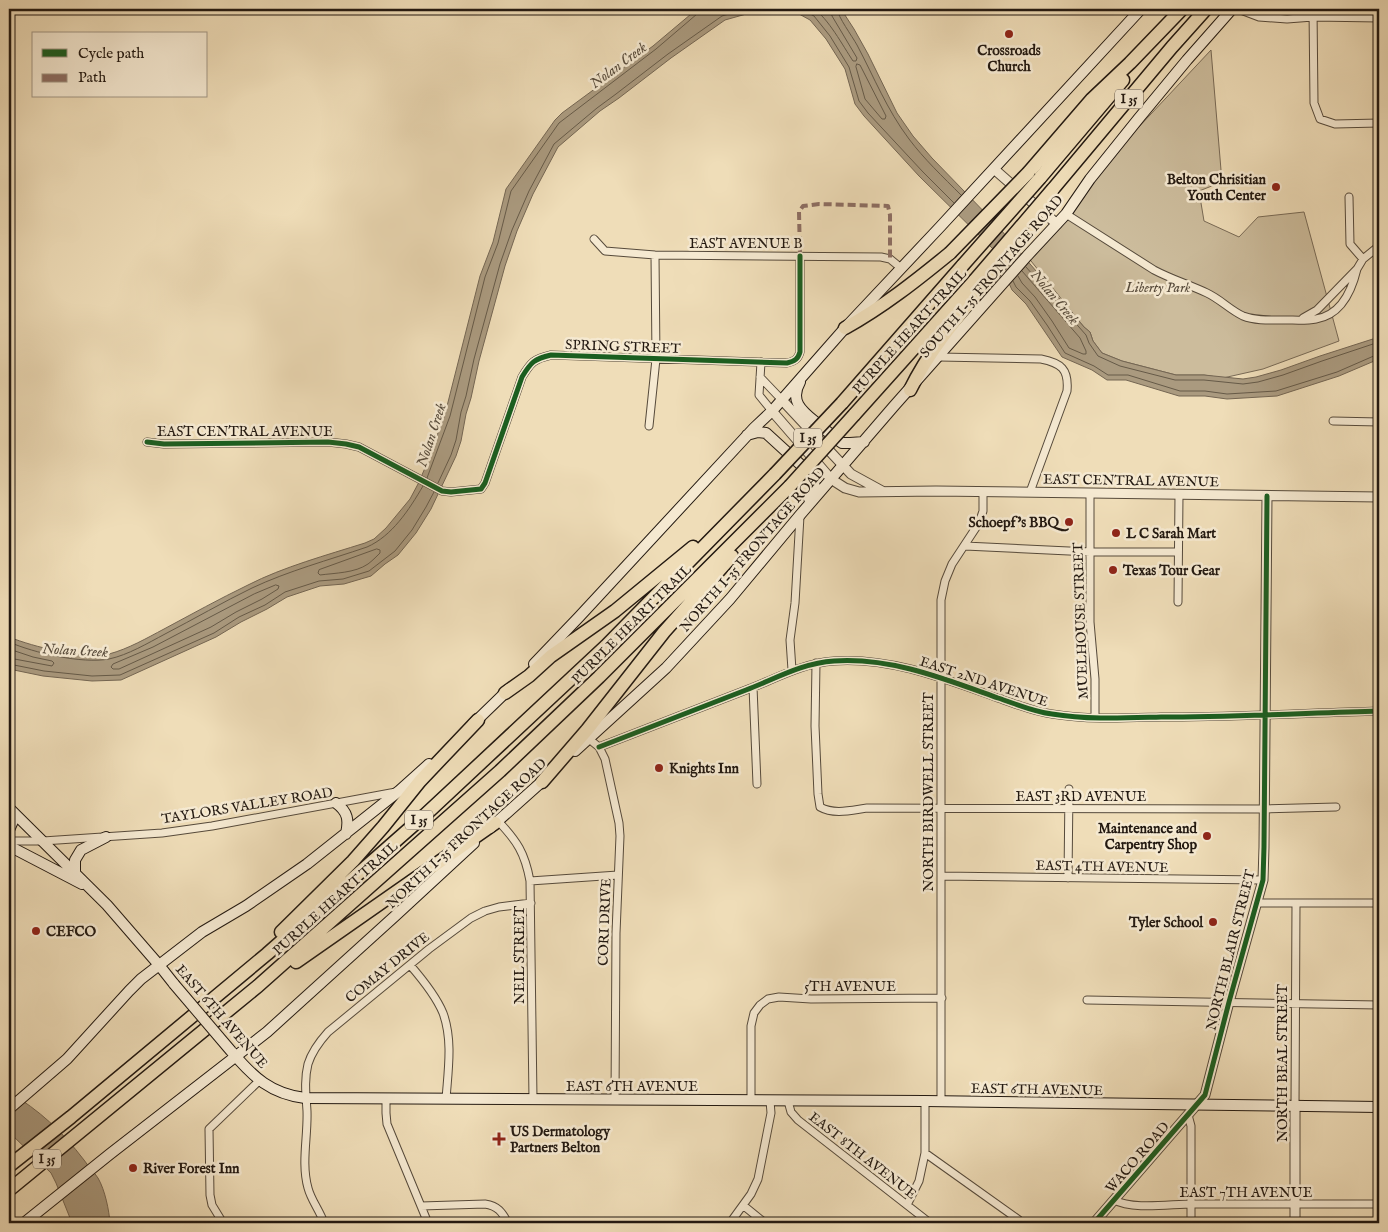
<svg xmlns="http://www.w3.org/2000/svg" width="1388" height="1232" viewBox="0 0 1388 1232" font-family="'IM FELL English',serif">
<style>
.green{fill:#ccbc9c;stroke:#786a56}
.water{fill:#aa9a7f;stroke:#746653}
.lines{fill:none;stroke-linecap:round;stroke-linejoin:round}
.shore{stroke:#665a48;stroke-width:1}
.minor-casing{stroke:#564a3b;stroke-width:9}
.tertiary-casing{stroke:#564a3b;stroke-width:11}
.secondary-casing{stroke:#231911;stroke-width:12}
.motorway-casing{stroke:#231911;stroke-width:15}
.minor{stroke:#f5e9d1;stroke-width:7}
.tertiary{stroke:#f5e9d1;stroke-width:9}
.secondary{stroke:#f5e9d1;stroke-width:10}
.motorway{stroke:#efddb8;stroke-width:12}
.secondary-bridge-casing{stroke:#231911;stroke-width:12;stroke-linecap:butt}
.motorway-bridge-casing{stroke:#231911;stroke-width:15;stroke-linecap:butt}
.secondary-bridge{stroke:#f5e9d1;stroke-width:10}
.motorway-bridge{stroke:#efddb8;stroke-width:12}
.quiet{stroke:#8d6e63;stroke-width:4;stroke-dasharray:8 4;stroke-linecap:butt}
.cycleway-casing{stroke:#f5e9d1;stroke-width:8}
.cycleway{stroke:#1b5e20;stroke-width:5}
.poi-dot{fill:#8f2418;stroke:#f5e9d1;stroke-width:2}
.labels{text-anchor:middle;stroke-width:5;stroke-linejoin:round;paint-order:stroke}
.shield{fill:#f5e9d1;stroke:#62574b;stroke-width:1}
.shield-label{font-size:12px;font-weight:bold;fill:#231911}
.poi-label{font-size:14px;font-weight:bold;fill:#231911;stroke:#f5e9d1;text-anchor:start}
.street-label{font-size:14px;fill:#231911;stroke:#f5e9d1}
.park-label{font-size:14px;font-style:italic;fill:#564a3b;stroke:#f5e9d1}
.water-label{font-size:15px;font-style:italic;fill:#594d3d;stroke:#f5e9d1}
</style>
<rect width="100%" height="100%" fill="#efddb8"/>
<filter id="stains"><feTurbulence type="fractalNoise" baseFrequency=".004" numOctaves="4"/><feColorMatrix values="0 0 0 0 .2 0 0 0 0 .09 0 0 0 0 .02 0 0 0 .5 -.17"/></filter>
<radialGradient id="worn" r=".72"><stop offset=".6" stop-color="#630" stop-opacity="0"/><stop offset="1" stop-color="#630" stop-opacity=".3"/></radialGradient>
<path class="green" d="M 1211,50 L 1222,182 L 1199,191 L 1204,221 L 1239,237 L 1258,217 L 1304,212 L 1339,341 L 1263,369 L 1223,378 L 1204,375 L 1176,375 L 1122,361 L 1102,353 L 1093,341 L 1090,332 L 1084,327 L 1027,256 L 1090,179 Z"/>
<path class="water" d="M 697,9 L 764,9 L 725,20 L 671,58 L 619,98 L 600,111 L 558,147 L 533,194 L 517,231 L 505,266 L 479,361 L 471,398 L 466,414 L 461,441 L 456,456 L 431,509 L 416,533 L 398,555 L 385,564 L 371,576 L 344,584 L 320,586 L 287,597 L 267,609 L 241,622 L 216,637 L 121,680 L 92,681 L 43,676 L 9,669 L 9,637 C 34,647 82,659 109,654 C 128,649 147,638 164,629 C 192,614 219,599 248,585 C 283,567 327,555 365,543 L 374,539 L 386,528 L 410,499 L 418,484 L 425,468 L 445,414 L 480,276 L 493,242 L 506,189 L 555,120 L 562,113 L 653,46 Z
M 790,9 L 841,9 L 854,29 L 868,54 L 897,113 L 913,136 L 932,158 L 995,223 L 1084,327 L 1090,332 L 1093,341 L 1102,353 L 1122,361 L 1176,375 L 1204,375 L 1243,379 L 1256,377 L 1281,370 L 1320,356 L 1379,337 L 1379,359 L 1339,376 L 1277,396 L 1227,399 L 1205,396 L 1179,396 L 1126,380 L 1107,380 L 1092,370 L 1062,357 L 1026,304 L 1012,290 L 994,250 L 919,176 L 864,116 L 855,104 L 845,69 L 826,39 L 810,20 Z
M 9,1092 C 40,1111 61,1130 84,1160 C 88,1166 94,1172 98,1178 C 105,1190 109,1210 110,1223 L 72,1223 L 56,1183 L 51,1173 L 9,1132 Z"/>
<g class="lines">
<path class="shore" d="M 801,9 L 814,16 L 830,36 L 849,67 L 859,101 L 868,113 L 923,172 L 954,203
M 814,9 C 828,18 843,46 853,61 L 856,61 L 857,58 L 832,16 L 830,9
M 837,9 C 838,17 852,36 857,45 C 874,77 887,110 909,139 C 924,159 943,177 961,195
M 857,64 L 860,65 L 886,116 L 885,119 L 882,119 L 865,99 L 856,67 Z
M 1026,267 L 1086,335 L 1089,343 L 1098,356 L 1120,366 L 1175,380 L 1204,380 L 1243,384 L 1258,382 L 1283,375 L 1322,361 L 1379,342
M 1018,276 L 1022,283 L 1035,297 L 1052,321 L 1069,348 L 1083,354 L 1086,354 L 1086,351 L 1080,338 L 1022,271
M 1013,281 L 1016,287 L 1030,301 L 1047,325 L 1065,353 L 1094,366 L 1108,375 L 1128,375 L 1180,391 L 1205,391 L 1227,394 L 1276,391 L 1337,372 L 1376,355 L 1379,355
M 427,478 L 450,416 L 485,277 L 498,243 L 511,191 L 559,123 L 656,49 L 697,14 L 699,9
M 438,483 L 451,455 L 456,440 L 461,412 L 466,396 L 474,359 L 500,264 L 512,230 L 529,191 L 554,144 L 597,108 L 616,94 L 668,54 L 722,16 L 746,9
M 377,549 L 380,550 L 380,553 C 376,557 372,561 368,564 C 355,573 335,573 320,575 L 318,573 L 319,570 Z
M 276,585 L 279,586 L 278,589 L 262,599 L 236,612 L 211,627 L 119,669 L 113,669 L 111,667 L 113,664 L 153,647 L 254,594 Z
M 9,642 C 34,653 82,664 109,659 C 128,655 148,643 165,634 C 194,619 223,602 252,588 C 288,571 329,560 367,547 C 392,536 409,510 423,486
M 9,649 L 33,657 L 52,661 L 54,663 L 52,666 L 9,658
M 9,664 L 44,671 L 92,676 L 120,675 L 214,633 L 239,617 L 265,605 L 285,592 L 319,581 L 343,579 L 369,571 L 395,551 L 412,530 L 426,507 L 434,492"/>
<defs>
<path id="minor" d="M 1238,9 L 1259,17 L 1287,19 L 1313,17 L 1379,18
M 1313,9 L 1314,103 L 1320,119 L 1335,124 L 1379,123
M 1349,197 L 1350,244 L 1363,259
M 1066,214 L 1154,270 C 1171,279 1190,285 1207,293 C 1220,299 1230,310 1243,316 C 1256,321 1271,320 1285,320 C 1295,320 1306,321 1316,319 C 1341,315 1352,290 1357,269
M 594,239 L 605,251 L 655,255 L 881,257 L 890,259 L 901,268
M 1303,318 L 1317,310 L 1357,269 L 1363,259 L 1379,246
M 939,357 L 1041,359 C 1061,363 1069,369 1067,391 L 1030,492
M 761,362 L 759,395 L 772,411
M 760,377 L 782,400
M 1333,421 L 1379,422
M 649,426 L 656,359 L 655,255
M 147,442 L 164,444 L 328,442 L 346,444 L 359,447 L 442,491 L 451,492 L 481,489 L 485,483 L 522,377 C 531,362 534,359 551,355 L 787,363 C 795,361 798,359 800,352 L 800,256
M 1090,494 L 1090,622 L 1095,679 L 1095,718
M 965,546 L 1090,552 L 1178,552
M 1178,602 L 1179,495
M 816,663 L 815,726 L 818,794 L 820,807 C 834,815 852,810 867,808 L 1264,809 L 1336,807
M 792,670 L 790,640 L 795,603 L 800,516
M 753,687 L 757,784
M 589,739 L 599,747 L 605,759 L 619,823 L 620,836 L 616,933 L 615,1100
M 599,747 C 648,728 697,709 746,690 C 775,679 802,663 834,661 C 891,657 945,679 998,698 C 1016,704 1034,712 1052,714 C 1088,720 1125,718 1161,717 C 1234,717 1306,713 1379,711
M 498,821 C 517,841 525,853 530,881 L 533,1099
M 9,841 L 43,841 L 162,833 L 212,826 L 396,792
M 941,876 L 1263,880
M 1068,878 L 1069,789
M 530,881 L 618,875
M 1256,903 L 1379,903
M 410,965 C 423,980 436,996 443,1013 C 453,1040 448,1071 446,1099
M 1087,1000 L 1379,1005
M 386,1098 L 386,1113 L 387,1124 L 428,1223
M 751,1100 L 751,1026 L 754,1013 L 760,1005 L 768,999 L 779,997 L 811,999 L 942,998
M 788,1101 L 791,1112 L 798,1120 L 930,1223
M 941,1102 L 941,600 L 945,581 L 952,564 L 979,523 L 983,511 L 983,492
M 1295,1107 L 1296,903
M 1188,1115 L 1191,1126 L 1191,1223
M 925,1153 L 1019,1220
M 1114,1200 C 1133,1210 1170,1204 1193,1204 C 1255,1204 1317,1204 1379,1204
M 907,1205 L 919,1181 L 925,1153 L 925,1101
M 421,1206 L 485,1204 C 498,1206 502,1212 508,1223
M 744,1206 L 765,1223
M 223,1223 L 212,1205 L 210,1195 L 209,1129 L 260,1080
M 324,1223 C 320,1211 311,1200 308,1188 C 301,1163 308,1136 307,1111 C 306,1095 304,1080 308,1064 C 312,1051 319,1042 328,1032 L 429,949 L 471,918 L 485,911 L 499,907 L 531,903
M 730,1223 L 751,1194 L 758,1179 L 771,1113 L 770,1101"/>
<path id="tertiary" d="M 994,169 L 1057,224
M 782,400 L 851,474 L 882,491
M 772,411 L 831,479 L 845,488 L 859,492 L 936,491 L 1379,497
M 1295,1107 L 1295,1223
M 1094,1223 L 1205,1095 L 1229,1002 L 1263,880 L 1264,847 L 1267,496"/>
<path id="secondary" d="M 800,382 C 788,403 805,413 819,425 C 827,431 834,437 842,443 L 850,443 L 864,442
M 747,435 L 758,432 L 766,433 L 813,476 C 816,486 814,491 809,499
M 534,664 L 579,617 L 754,428 L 772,411 L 845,328 L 940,227 L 1141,9
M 473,724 L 509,689
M 575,751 L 666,668 L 730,599 L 800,515 L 894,406 L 1027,256 L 1066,214 L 1090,179 L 1139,118 L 1187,60 L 1232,9
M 336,803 C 348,812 349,820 346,834
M 9,808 L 107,905 L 159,965 L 174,984
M 490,828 L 546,778
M 9,830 L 13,821 L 13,812
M 9,846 L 82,884
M 75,873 L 75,860 L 81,850 L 106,837
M 232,1052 C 253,1077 271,1094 305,1098 L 925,1101 L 1379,1107
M 9,1109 L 67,1059 L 129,991 L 141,979 L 202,932 L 246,906 L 307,864 L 399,791 L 429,764
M 24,1223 L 110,1154 L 267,1032 L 395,916 L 474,843"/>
<path id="motorway" d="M 1029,172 L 1092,99 L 1130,63 L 1182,9
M 1040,178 L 1123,80
M 1053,189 L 1172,47 L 1206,9
M 845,328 C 883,307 917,280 950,253
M 910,390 C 929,351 957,318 984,285
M 842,403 L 963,265
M 854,415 L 975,280
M 505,693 L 529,676 L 551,656 L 615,611 L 693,547
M 542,782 L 587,730 L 664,632 L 732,556
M 281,932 L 353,861 L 383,827 L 420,781 L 478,720
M 296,962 L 495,823
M 9,1166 L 71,1117 L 267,954 L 425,815 L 606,646 L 775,474
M 9,1190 L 258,986 L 500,771 L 599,677 L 790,486"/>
</defs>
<use href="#minor" class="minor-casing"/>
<use href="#tertiary" class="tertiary-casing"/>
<use href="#secondary" class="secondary-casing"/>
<use href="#motorway" class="motorway-casing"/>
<use href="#minor" class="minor"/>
<use href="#tertiary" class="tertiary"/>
<use href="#secondary" class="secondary"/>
<use href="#motorway" class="motorway"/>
<defs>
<path id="secondary-bridge" d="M 174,984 L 231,1051"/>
<path id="motorway-bridge" d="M 950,253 L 1029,172
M 963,265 L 1040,178
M 975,280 L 1053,189
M 984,285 L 1015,246
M 775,474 L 842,403
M 790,486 L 854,415"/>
</defs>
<use href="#secondary-bridge" class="secondary-bridge-casing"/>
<use href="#motorway-bridge" class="motorway-bridge-casing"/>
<use href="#secondary-bridge" class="secondary-bridge"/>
<use href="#motorway-bridge" class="motorway-bridge"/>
<path class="quiet" d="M 800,256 L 799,212 L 803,206 L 819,204 L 888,206 L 890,215 L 890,259"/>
<defs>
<path id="cycleway" d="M 147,442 L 164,444 L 328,442 L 346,444 L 359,447 L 442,491 L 451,492 L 481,489 L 485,483 L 522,377 C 531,362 534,359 551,355 L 787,363 C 795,361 798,359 800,352 L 800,256
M 599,747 C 648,728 697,709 746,690 C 775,679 802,663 834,661 C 891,657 945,679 998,698 C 1016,704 1034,712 1052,714 C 1088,720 1125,718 1161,717 C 1234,717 1306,713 1379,711
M 1094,1223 L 1205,1095 L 1229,1002 L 1263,880 L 1264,847 L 1267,496"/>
</defs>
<use href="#cycleway" class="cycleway-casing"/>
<use href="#cycleway" class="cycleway"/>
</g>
<g class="poi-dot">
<circle cx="1009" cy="34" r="5"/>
<circle cx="1276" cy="187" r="5"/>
<circle cx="1069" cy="522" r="5"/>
<circle cx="1116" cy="533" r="5"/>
<circle cx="1113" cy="570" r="5"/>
<circle cx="659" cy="768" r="5"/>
<circle cx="1207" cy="836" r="5"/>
<circle cx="1213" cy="922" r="5"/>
<circle cx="36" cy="931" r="5"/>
<path d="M496.5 1131.5h5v5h5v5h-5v5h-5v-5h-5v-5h5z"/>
<circle cx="133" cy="1168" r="5"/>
</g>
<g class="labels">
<g class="shield">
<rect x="1115" y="89.5" width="28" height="19" rx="4"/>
<rect x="794" y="428.5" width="28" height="19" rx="4"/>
<rect x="405" y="810.5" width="28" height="19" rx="4"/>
<rect x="33" y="1149.5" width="28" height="19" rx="4"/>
</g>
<g class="shield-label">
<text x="1129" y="103">I 35</text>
<text x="808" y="442">I 35</text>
<text x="419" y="824">I 35</text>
<text x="47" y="1163">I 35</text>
</g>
<g class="poi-label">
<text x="1009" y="55" text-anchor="middle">Crossroads<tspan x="1009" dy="16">Church</tspan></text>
<text x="1266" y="184" text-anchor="end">Belton Chrisitian<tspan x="1266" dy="16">Youth Center</tspan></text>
<text x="1059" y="527" text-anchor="end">Schoepf's BBQ</text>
<text x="1126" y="538">L C Sarah Mart</text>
<text x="1123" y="575">Texas Tour Gear</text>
<text x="669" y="773">Knights Inn</text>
<text x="1197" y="833" text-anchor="end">Maintenance and<tspan x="1197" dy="16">Carpentry Shop</tspan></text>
<text x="1203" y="927" text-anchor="end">Tyler School</text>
<text x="46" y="936">CEFCO</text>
<text x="510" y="1136">US Dermatology<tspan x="510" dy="16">Partners Belton</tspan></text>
<text x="143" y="1173">River Forest Inn</text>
</g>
<g class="street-label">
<text x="746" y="248">EAST AVENUE B</text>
<text transform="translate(991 276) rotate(-49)" y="5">SOUTH I-35 FRONTAGE ROAD</text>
<text transform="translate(909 331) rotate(-48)" y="5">PURPLE HEART TRAIL</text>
<text transform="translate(623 346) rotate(2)" y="5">SPRING STREET</text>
<text x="245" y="436">EAST CENTRAL AVENUE</text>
<text transform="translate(1131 480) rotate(1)" y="5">EAST CENTRAL AVENUE</text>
<text transform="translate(752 549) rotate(-49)" y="5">NORTH I-35 FRONTAGE ROAD</text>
<text transform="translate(1080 621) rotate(-92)" y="5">MUELHOUSE STREET</text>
<text transform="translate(631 624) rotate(-45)" y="5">PURPLE HEART TRAIL</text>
<text transform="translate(984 681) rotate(18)" y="5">EAST 2ND AVENUE</text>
<text transform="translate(928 792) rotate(-90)" y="5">NORTH BIRDWELL STREET</text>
<text x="1081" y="801">EAST 3RD AVENUE</text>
<text transform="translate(247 805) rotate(-9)" y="5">TAYLORS VALLEY ROAD</text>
<text transform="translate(466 833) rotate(-43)" y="5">NORTH I-35 FRONTAGE ROAD</text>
<text transform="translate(1102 866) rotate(1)" y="5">EAST 4TH AVENUE</text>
<text transform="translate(335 898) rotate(-42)" y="5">PURPLE HEART TRAIL</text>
<text transform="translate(604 922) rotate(-88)" y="5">CORI DRIVE</text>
<text transform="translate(1230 950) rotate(-76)" y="5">NORTH BLAIR STREET</text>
<text transform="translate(519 955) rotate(-90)" y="5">NEIL STREET</text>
<text transform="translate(387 967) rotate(-39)" y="5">COMAY DRIVE</text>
<text x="850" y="991">5TH AVENUE</text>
<text transform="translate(222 1016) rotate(49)" y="5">EAST 6TH AVENUE</text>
<text transform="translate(1282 1063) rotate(-90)" y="5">NORTH BEAL STREET</text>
<text x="632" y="1091">EAST 6TH AVENUE</text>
<text transform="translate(1037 1089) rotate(1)" y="5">EAST 6TH AVENUE</text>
<text transform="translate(863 1155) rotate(38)" y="5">EAST 8TH AVENUE</text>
<text transform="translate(1137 1157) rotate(-49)" y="5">WACO ROAD</text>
<text x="1246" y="1197">EAST 7TH AVENUE</text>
</g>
<g class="park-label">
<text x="1158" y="292">Liberty Park</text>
</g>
<g class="water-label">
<text transform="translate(618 65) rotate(-37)" y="5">Nolan Creek</text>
<text transform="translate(1055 297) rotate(50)" y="5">Nolan Creek</text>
<text transform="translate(431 435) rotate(-72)" y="5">Nolan Creek</text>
<text transform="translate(75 650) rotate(3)" y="5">Nolan Creek</text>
</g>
</g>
<rect width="1388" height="1232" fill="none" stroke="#efddb8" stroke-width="30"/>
<rect x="10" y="10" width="1368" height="1212" fill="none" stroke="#231911" stroke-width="2.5"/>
<rect x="15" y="15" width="1358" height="1202" fill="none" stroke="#231911"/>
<rect x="32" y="32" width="175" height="65" fill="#f5e9d1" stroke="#a19684"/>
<rect x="42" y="49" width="25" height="8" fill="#1b5e20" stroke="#a19684"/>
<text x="78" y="58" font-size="15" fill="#231911">Cycle path</text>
<rect x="42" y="74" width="25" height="8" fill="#8d6e63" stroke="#a19684"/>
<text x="78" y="82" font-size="15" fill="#231911">Path</text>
<rect width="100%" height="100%" filter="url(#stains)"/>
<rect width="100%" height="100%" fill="url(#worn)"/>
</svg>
